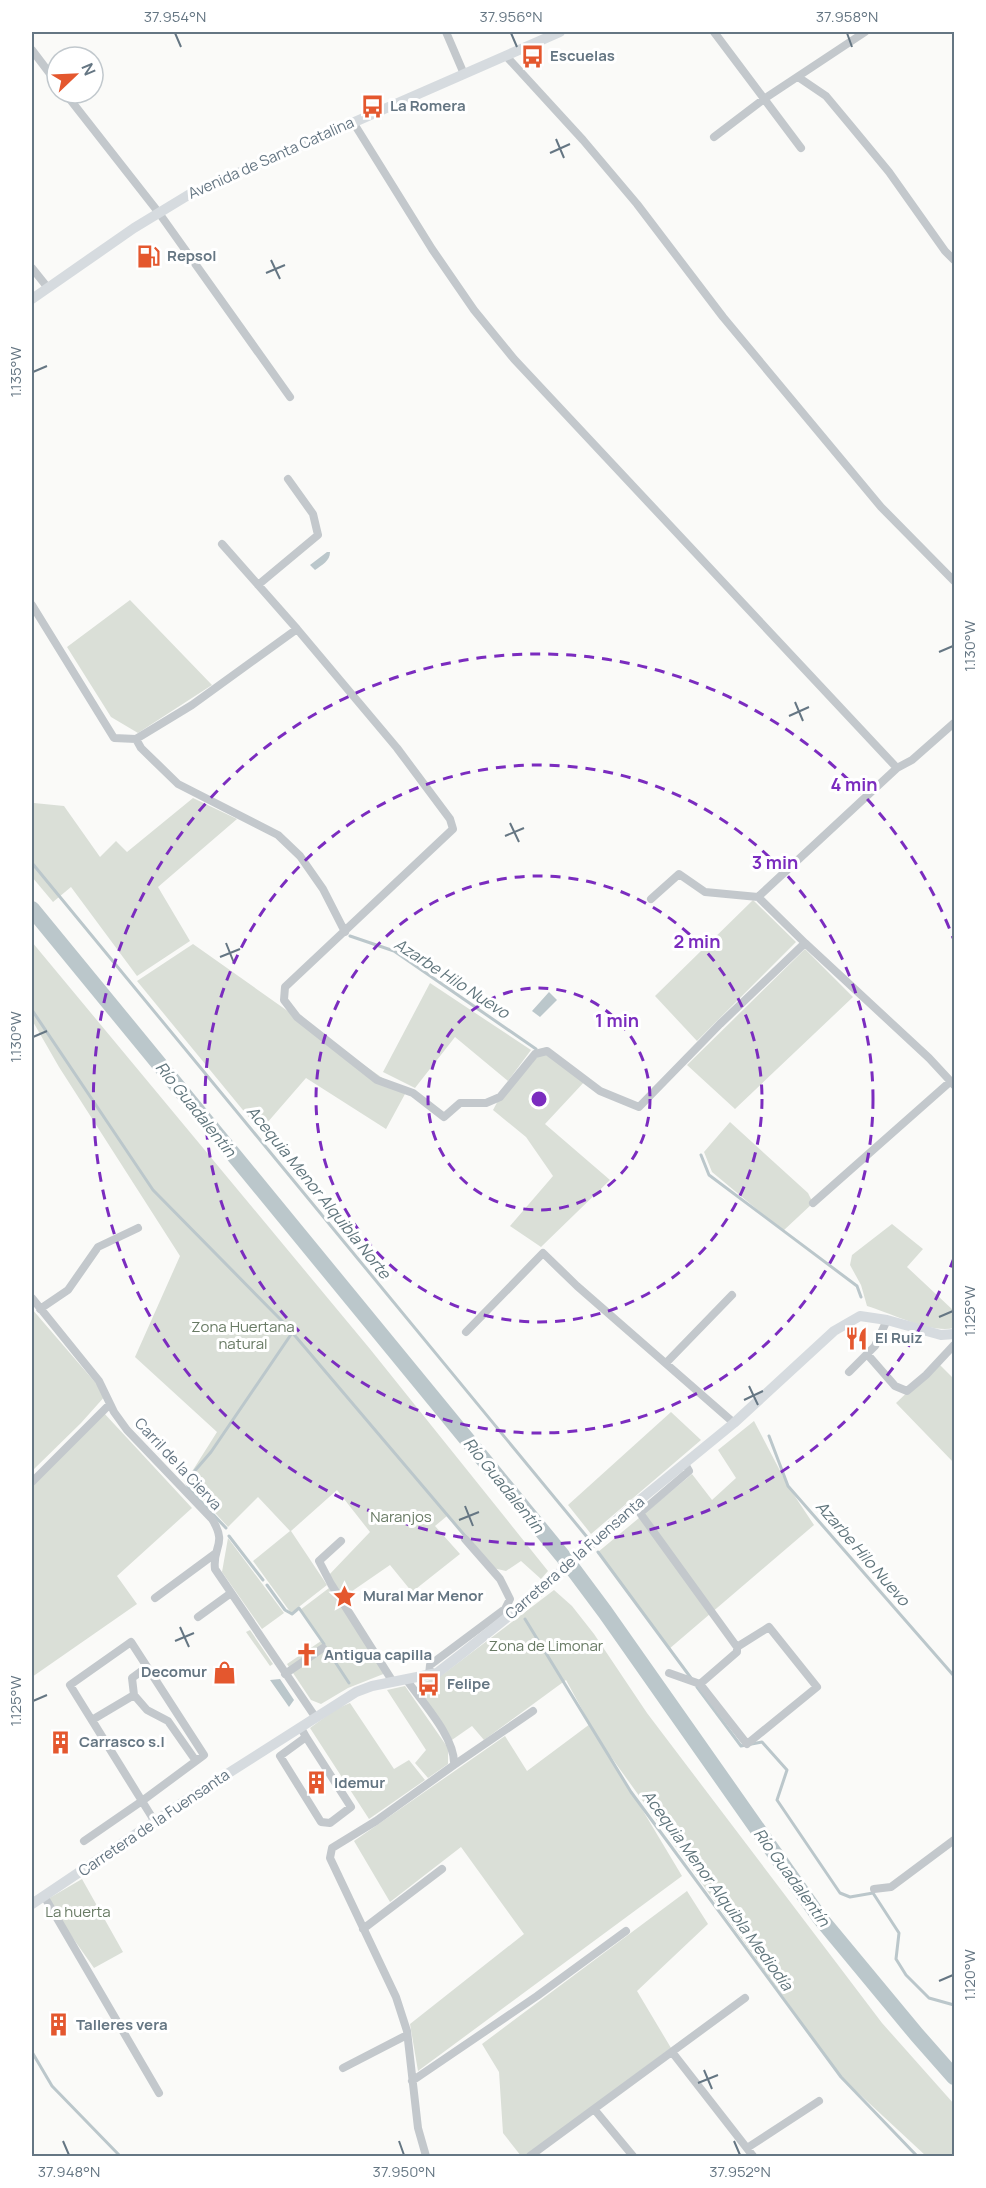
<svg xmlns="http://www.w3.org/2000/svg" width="986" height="2188" viewBox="0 0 986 2188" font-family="Manrope,sans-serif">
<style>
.green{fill:#dadfd7}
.water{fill:#bbc7cb}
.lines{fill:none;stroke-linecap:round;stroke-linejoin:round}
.stream{stroke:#bbc7cb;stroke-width:3}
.river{stroke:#bbc7cb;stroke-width:16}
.minor{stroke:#c3c8cc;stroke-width:8}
.secondary{stroke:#d6dbdf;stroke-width:10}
.ticks{fill:none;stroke:#657683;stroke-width:2}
.ring{fill:none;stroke:#7b2cbf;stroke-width:3;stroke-dasharray:10 8}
.labels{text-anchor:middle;stroke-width:6;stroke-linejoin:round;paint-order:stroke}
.poi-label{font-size:15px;font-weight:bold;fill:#657683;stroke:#fff;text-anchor:start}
.street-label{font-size:15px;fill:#657683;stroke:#fff}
.park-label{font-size:15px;fill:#687a64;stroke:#fff}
.water-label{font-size:16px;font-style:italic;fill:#60757c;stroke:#fff}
.centre{fill:#7b2cbf;stroke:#fff;stroke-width:3}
.ring-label{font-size:18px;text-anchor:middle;font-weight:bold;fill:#7b2cbf;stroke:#fff;stroke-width:6;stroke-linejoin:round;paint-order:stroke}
.neatline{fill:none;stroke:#657683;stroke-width:2}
.ticks-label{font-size:15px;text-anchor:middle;fill:#657683}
</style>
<rect width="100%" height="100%" fill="#fafaf8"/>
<path class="green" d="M 130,600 L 212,685 L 138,733 L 111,717 L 67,647 Z
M 193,798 L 237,819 L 158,887 L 190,941 L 137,976 L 71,887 L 53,902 L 32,877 L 32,799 L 34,803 L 64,806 L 100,857 L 116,841 L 127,852 Z
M 753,900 L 796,942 L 697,1041 L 655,996 Z
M 32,942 L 370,1349 L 548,1571 L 541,1579 L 521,1561 L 506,1571 L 493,1568 L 447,1516 L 435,1526 L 460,1554 L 412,1592 L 390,1565 L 345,1596 L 327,1577 L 370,1532 L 337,1490 L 291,1531 L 327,1585 L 291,1613 L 253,1561 L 290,1531 L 258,1497 L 228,1527 L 186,1481 L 217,1432 L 135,1357 L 180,1256 L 59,1067 L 32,1020 Z
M 193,944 L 405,1094 L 386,1129 L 306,1078 L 260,1131 L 137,981 Z
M 805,949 L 853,997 L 735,1109 L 687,1065 Z
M 430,983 L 531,1050 L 508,1081 L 455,1037 L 415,1088 L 383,1072 Z
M 547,1051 L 586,1080 L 545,1124 L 610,1180 L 541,1247 L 510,1226 L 553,1176 L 526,1137 L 493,1110 L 500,1097 L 535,1054 Z
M 730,1122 L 808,1193 L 813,1203 L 783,1231 L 712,1172 L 704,1152 Z
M 892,1224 L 923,1249 L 907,1267 L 954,1311 L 954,1328 C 931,1334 891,1313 867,1306 L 861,1285 L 850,1265 L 852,1255 Z
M 32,1309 L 106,1395 L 81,1423 L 32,1471 Z
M 938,1363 L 954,1379 L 954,1463 L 896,1403 Z
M 103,1412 L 192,1508 L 117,1576 L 137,1604 L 32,1677 L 32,1487 Z
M 671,1412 L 701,1440 L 591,1534 L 568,1505 Z
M 754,1421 L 788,1486 L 814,1525 L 669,1649 L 598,1552 L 692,1474 L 712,1500 L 736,1478 L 718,1450 Z
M 228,1538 L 284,1613 L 262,1629 L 222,1572 Z
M 329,1588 L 386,1673 L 348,1688 L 321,1704 L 311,1700 L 287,1664 L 321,1641 L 300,1610 Z
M 554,1590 L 572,1606 L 594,1634 L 647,1713 L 882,2023 L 954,2104 L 954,2156 L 926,2156 L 841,2077 L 609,1754 L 682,1876 L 418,2071 L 410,2024 L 524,1934 L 461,1847 L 390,1902 L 354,1841 L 505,1736 L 527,1771 L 590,1724 L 566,1680 L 484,1740 L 472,1726 L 449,1742 L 417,1685 L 442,1675 Z
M 250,1630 L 273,1664 L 270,1666 L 246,1632 Z
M 405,1686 L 448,1748 L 448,1764 L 428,1778 L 415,1763 L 426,1750 L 387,1690 Z
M 350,1703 L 394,1769 L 409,1760 L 425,1780 L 369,1819 L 310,1728 L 336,1709 Z
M 82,1879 L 123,1952 L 94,1968 L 46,1900 Z
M 687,1891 L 708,1924 L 637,1991 L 671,2048 L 525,2156 L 521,2156 L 503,2133 L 499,2072 L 482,2044 Z"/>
<path class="water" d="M 327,552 L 330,552 C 330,561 322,565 315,570 L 310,565 Z
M 549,992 L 557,1000 L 540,1017 L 532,1011 Z
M 280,1679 L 294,1700 L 289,1707 L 270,1680 Z"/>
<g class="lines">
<path class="stream" d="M 32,863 L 587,1537
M 350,936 L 394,951 L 536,1049
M 32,1010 L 153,1190 L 285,1324 L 466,1537
M 701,1155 L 709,1175 L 857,1286 L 861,1297
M 769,1436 L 788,1486 L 954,1676
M 226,1528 L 189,1489 L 186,1481 L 211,1452 L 292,1333
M 229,1536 L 263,1580
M 598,1552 L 691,1678
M 267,1585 L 285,1610 L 292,1614 L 299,1608 L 324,1644
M 525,1619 L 631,1792 L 841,2077 L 917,2156
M 326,1648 L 349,1683
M 697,1687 L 741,1746 L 762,1742 L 787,1770 L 777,1800 L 840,1893 L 850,1897 L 873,1893 L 899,1933 L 896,1959 L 906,1975 L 929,1998 L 954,2005
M 32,2052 L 52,2086 L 120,2156"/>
<path class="river" d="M 32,909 L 570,1565 L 605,1612 L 820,1918 L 917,2035 L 954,2077"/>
<path class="minor" d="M 446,32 L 464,74
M 714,32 L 801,148
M 32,50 L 57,83
M 506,56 L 583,140 L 637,204 L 723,317 L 881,507 L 954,581
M 798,77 L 826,96 L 851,126 L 889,172 L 945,251 L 954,260
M 65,93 L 159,213 L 290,397
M 714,137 L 764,99 L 865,32
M 32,268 L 48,288
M 258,585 L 318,535 L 313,514 L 288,479
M 32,605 L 114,738 L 136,739 L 192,705 L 297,629 L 222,544
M 297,629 L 397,748 L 450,819 L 453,829 L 285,987 L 284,1000 L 297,1017 L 377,1080 L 413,1093 L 444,1117 L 460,1103 L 486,1103 L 500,1097 L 535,1054 L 547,1051 L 600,1091 L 639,1107 L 720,1024 L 805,943 L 758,897 L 897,768 L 514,359 L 474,310 L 432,249 L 353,122
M 136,739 L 141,748 L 178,784 L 278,835 L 300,856 L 323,889 L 345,932
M 897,768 L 912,760 L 954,723
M 651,899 L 679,874 L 705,892 L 758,897
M 805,943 L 929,1058 L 954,1085
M 813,1203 L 951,1081
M 32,1298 L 99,1381 L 114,1412 L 127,1430 L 212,1519 C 228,1545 212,1546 215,1569 L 316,1718
M 40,1309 L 68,1290 L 98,1247 L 138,1228
M 466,1332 L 543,1253 L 577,1286 L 734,1423
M 867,1354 L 895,1386 L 907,1391 L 926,1375 L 954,1345
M 666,1363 L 732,1295
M 849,1372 L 875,1346 L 887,1320
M 32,1482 L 110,1404
M 341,1541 L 319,1561 L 331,1584 L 393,1682
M 155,1598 L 216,1553
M 198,1617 L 231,1593
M 669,1673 L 700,1684 L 737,1652 L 737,1647 L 640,1513 L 689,1471 L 685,1464
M 285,1674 L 323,1648
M 429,1675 L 430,1665 L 505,1609 L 510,1599 L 500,1579 L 465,1539
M 406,1679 C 422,1702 456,1738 454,1765 L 376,1821 L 332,1848 L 330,1858 L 396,1997 L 407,2031 L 418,2128 L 426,2156
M 700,1684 L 747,1744 L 817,1687 L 769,1627 L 737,1647
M 134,1695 L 132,1678 L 147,1667
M 301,1728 L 306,1737 L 351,1807 L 330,1823 L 321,1822 L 280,1756 L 306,1737
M 454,1765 L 533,1711
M 142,1801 L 155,1822
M 84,1841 L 142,1801 L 92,1720 L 134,1695 L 147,1710 L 168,1721 L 196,1761 L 142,1801 L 78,1698 L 70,1685 L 131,1642 L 204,1755 L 196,1761
M 874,1889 L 891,1887 L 954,1840
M 44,1896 L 159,2093
M 363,1929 L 442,1869
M 672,2052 L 753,2156
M 343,2068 L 407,2035
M 412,2081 L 537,1996 L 626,1931
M 594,2109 L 633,2156
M 747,2148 L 819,2101
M 530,2156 L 745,1998"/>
<path class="secondary" d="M 32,299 L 134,228 L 190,194 L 560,32
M 32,1904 L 194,1795 L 356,1692 L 372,1686 L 437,1673 L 464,1652 L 540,1591 L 630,1508 L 734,1423 L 834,1331 L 860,1316 L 887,1320 L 941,1335 L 954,1334"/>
</g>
<path class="ticks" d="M 175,33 L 181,47M 511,33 L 517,47M 847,33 L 852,47M 556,139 L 564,158M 550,153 L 570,144M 271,260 L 280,279M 266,273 L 285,265M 33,372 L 47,366M 939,652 L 953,646M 795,702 L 803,721M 789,716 L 809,707M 510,823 L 519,842M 505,836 L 524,828M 226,943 L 234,963M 220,957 L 240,949M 33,1037 L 47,1031M 939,1317 L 953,1311M 749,1386 L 758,1405M 744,1400 L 763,1391M 465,1506 L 473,1526M 459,1520 L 479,1512M 180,1627 L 189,1647M 175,1641 L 194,1633M 33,1701 L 47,1695M 939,1981 L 953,1975M 704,2070 L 712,2089M 698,2083 L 718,2075M 63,2141 L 69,2155M 399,2141 L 404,2155M 734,2141 L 740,2155"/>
<g class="ring">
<circle cx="539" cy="1099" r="111"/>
<circle cx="539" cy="1099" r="223"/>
<circle cx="539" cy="1099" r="334"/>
<path d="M954 1258A445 445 0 1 1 954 940"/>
</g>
<defs>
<symbol id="bus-bare" viewBox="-9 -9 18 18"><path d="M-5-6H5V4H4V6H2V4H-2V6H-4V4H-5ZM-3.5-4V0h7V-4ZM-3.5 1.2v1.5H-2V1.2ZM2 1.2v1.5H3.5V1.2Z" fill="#e4572e" stroke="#fff" stroke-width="2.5" paint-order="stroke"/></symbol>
<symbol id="fuel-bare" viewBox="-9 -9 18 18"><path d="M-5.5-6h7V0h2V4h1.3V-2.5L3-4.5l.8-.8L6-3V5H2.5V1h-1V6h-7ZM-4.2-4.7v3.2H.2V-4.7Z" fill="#e4572e" stroke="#fff" stroke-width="2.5" paint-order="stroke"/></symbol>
<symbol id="restaurant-bare" viewBox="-9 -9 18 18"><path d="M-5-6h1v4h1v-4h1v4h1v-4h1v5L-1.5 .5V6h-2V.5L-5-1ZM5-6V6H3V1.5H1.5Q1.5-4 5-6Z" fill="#e4572e" stroke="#fff" stroke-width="2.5" paint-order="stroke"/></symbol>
<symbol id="sight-bare" viewBox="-9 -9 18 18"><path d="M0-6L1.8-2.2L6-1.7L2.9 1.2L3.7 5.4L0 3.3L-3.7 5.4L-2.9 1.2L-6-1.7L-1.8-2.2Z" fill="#e4572e" stroke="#fff" stroke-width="2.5" paint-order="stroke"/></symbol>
<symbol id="church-bare" viewBox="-9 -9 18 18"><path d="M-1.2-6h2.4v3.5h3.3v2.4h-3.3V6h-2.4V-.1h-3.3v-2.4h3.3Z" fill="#e4572e" stroke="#fff" stroke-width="2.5" paint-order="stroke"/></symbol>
<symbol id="shop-bare" viewBox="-9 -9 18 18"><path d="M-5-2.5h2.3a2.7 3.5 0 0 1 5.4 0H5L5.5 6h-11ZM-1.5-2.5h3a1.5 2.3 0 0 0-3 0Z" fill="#e4572e" stroke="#fff" stroke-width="2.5" paint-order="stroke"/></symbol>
<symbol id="building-bare" viewBox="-9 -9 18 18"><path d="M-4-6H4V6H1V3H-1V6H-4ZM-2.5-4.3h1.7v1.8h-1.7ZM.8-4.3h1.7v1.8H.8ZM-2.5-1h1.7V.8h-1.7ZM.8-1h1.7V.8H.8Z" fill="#e4572e" stroke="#fff" stroke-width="2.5" paint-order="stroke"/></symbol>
</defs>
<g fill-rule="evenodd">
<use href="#bus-bare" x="516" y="40" width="33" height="33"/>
<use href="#bus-bare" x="356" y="90" width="33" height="33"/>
<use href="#fuel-bare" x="132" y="240" width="33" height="33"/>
<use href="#restaurant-bare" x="840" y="1322" width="33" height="33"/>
<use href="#sight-bare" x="328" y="1580" width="33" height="33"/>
<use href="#church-bare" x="290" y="1638" width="33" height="33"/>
<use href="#shop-bare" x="208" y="1656" width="33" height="33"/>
<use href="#bus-bare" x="412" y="1668" width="33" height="33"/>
<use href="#building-bare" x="44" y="1726" width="33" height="33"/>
<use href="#building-bare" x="300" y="1766" width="33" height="33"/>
<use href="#building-bare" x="42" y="2008" width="33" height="33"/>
</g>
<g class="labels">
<g class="poi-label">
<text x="550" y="61">Escuelas</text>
<text x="390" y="111">La Romera</text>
<text x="167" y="261">Repsol</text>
<text x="875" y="1343">El Ruiz</text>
<text x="363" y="1601">Mural Mar Menor</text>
<text x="324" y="1660">Antigua capilla</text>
<text x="207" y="1677" text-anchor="end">Decomur</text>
<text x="447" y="1689">Felipe</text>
<text x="79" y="1747">Carrasco s.l</text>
<text x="334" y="1788">Idemur</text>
<text x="76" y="2030">Talleres vera</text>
</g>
<g class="street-label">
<text transform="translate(271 158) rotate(-24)" y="5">Avenida de Santa Catalina</text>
<text transform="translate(178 1464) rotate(47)" y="5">Carril de la Cierva</text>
<text transform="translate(575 1558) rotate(-41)" y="5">Carretera de la Fuensanta</text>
<text transform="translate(154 1823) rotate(-34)" y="5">Carretera de la Fuensanta</text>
</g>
<g class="park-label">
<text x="243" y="1332">Zona Huertana<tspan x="243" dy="17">natural</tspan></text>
<text x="401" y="1522">Naranjos</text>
<text x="546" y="1651">Zona de Limonar</text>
<text x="78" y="1917">La huerta</text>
</g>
<g class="water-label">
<text transform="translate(452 978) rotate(33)" y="6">Azarbe Hilo Nuevo</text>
<text transform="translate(196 1109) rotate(51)" y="6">Río Guadalentín</text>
<text transform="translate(319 1192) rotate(51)" y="6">Acequia Menor Alquibla Norte</text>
<text transform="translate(504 1485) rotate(51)" y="6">Río Guadalentín</text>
<text transform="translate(863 1553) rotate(49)" y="6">Azarbe Hilo Nuevo</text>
<text transform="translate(792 1877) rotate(54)" y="6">Río Guadalentín</text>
<text transform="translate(718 1890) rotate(54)" y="6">Acequia Menor Alquibla Mediodía</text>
</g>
</g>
<circle cx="539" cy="1099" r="9" class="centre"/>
<g class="ring-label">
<text x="854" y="791">4 min</text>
<text x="775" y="869">3 min</text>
<text x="697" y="948">2 min</text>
<text x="617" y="1027">1 min</text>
</g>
<rect width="986" height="2188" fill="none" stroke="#ffffff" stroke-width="66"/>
<g transform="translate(75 75) rotate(67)"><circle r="28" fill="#ffffff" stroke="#c1c8cd" stroke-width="1.5"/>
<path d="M0-4.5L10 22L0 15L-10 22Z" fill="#e4572e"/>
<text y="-9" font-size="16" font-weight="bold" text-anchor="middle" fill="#657683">N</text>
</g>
<rect x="33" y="33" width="920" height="2122" class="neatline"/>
<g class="ticks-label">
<text x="175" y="22">37.954°N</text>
<text x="511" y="22">37.956°N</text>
<text x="847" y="22">37.958°N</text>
<text transform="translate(16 372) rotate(-90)" y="5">1.135°W</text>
<text transform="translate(970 646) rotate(-90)" y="5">1.130°W</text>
<text transform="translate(16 1037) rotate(-90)" y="5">1.130°W</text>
<text transform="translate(970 1311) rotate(-90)" y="5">1.125°W</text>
<text transform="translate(16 1701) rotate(-90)" y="5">1.125°W</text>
<text transform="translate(970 1975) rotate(-90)" y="5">1.120°W</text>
<text x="69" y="2177">37.948°N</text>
<text x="404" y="2177">37.950°N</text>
<text x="740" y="2177">37.952°N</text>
</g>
</svg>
